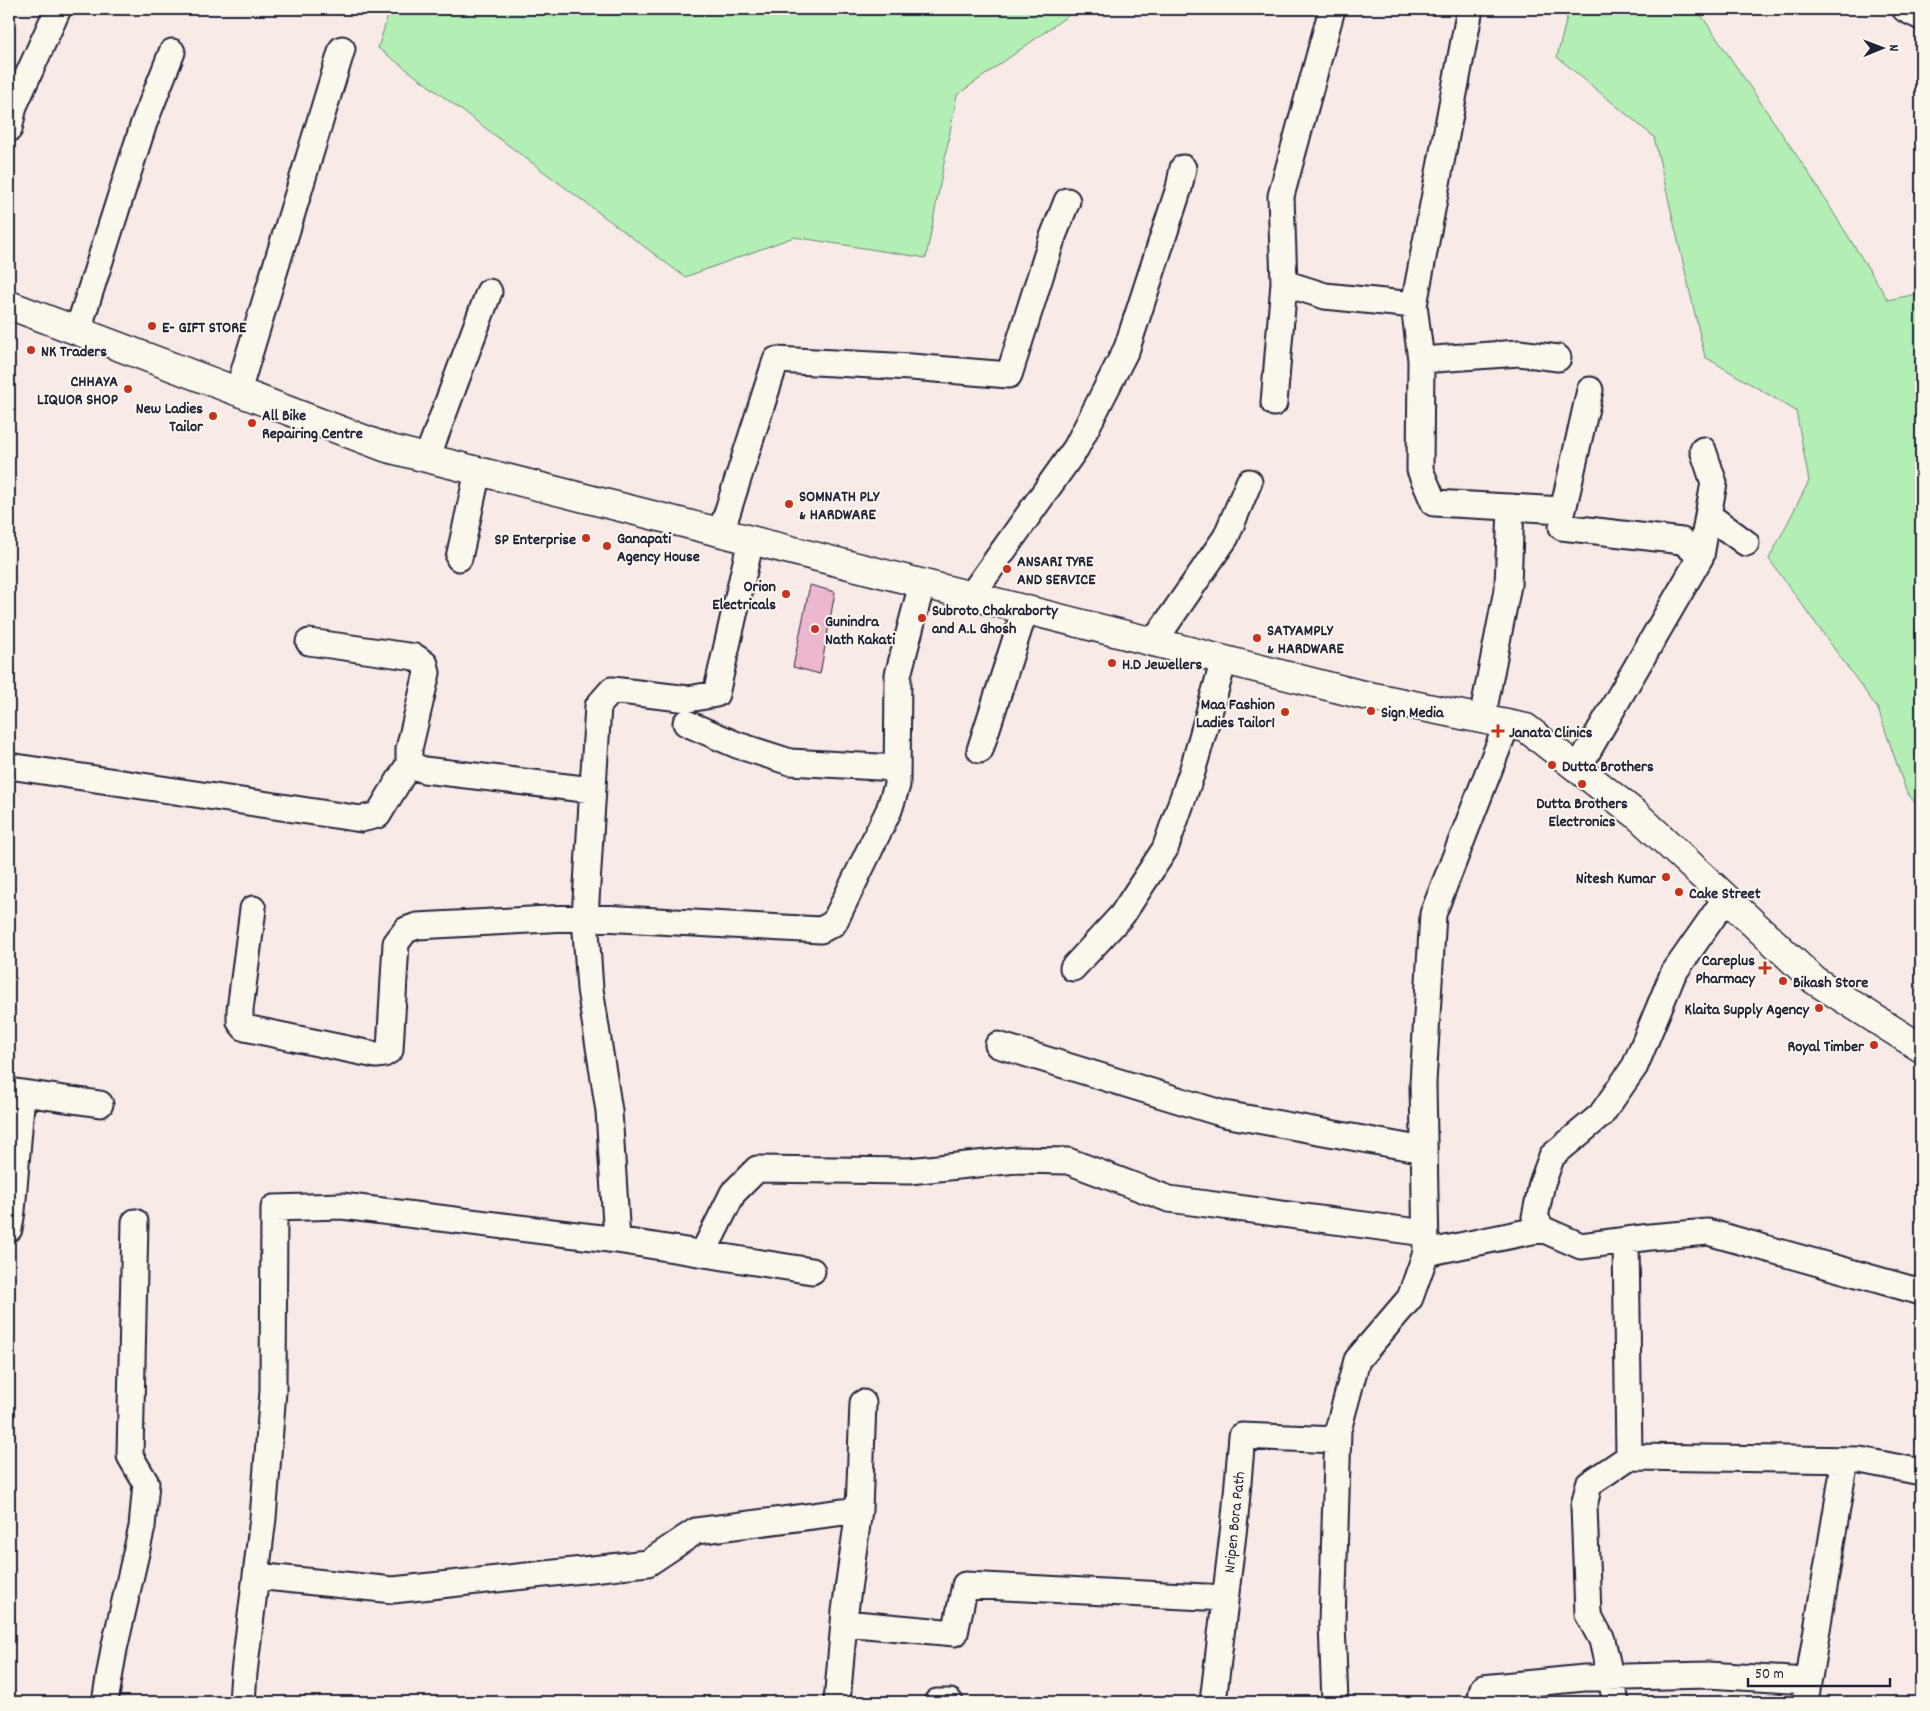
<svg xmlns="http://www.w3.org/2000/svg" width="1930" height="1711" viewBox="0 0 1930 1711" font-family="Dekko,sans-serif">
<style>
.green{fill:#b3efb4;stroke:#6a8878}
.building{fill:#edb7d0;stroke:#22223b}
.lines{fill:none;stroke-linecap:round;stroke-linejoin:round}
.minor-casing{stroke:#22223b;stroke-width:29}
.major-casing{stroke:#22223b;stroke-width:31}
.minor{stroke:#fbf7ec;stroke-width:25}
.major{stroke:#fbf7ec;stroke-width:28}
.poi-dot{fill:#c8321e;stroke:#fbf7ec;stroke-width:2}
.labels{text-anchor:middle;stroke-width:4;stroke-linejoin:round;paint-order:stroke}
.poi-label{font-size:16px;font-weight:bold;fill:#22223b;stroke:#fbf7ec;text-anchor:start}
.street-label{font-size:16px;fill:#22223b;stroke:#fbf7ec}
</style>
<rect width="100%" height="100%" fill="#f8eae6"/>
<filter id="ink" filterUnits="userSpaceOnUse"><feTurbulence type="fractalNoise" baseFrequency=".02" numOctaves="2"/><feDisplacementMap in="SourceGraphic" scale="10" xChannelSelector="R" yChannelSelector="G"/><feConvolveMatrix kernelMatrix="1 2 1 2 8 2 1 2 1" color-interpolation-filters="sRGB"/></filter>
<g filter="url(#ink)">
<path class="green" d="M 390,9 L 1077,9 L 957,95 L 926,258 L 794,237 L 685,277 L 378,48 Z
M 1569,9 L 1697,9 L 1808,172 L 1888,300 L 1921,293 L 1921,811 L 1906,791 L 1878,709 L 1769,559 L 1809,481 L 1796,411 L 1705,357 L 1654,137 L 1557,57 Z"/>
<path class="building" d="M 810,585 L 835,592 L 820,674 L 793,667 Z"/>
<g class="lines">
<defs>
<path id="minor" d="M 1332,9 L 1281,196 L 1284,283 L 1325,296 L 1414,305 L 1421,360 L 1420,470 L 1434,503 L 1563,510 L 1590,390
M 1905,9 L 1921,17
M 9,129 L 14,106 L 58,9
M 1414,305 L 1470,9
M 82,332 L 82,317 L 144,123 L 172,52
M 1421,360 L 1519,353 L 1558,358
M 238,391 L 342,49
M 1274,403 L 1284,283
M 1703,450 L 1714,483 L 1708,515
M 427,458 L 489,292
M 1562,527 L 1682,541 L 1701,556 L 1578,768
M 721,532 L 776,360 L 911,367 L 1009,375 L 1052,239 L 1067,201
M 751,540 L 716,694 L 689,699 L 612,690 L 598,706 L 585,917 L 590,989 L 609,1111 L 617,1240 L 812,1271
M 1701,556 L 1708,515 L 1746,543
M 459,558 L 478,471
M 971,596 L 1076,448 L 1127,348 L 1179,188 L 1183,168
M 1153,643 L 1226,537 L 1249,482
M 1482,719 L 1508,585 L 1511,507
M 686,723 L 737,745 L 790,762 L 896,768
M 980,750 L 1025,610
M 409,764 L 424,770 L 592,790
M 9,766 L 361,819 L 378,815 L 409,764 L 409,749 L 427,673 L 425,664 L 415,657 L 309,642
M 1726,898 L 1673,974 L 1635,1066 L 1601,1115 L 1552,1156 L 1542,1183 L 1535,1217 L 1542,1229 L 1581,1246 L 1650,1237 L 1708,1232 L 1921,1292
M 253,909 L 240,1010 L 240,1022 L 245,1028 L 376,1055 L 384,1054 L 390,1050 L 396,943 L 406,930 L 417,926 L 585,917 L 821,930 L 834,923 L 889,810 L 897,785 L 898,675 L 922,584
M 1073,968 L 1122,915 L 1165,849 L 1192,772 L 1224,660
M 998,1045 L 1224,1114 L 1424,1150
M 9,1091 L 100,1104
M 9,1229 L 12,1211 L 22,1094
M 1626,1240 L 1629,1457
M 703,1253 L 733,1193 L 757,1169 L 909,1171 L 1016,1160 L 1068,1161 L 1169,1199 L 1425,1233
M 1426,1253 L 1542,1229
M 256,1576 L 393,1590 L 648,1563 L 696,1531 L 859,1510 L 863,1403
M 844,1623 L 955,1633 L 965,1585 L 1225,1598
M 105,1702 L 114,1649 L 142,1527 L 146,1483 L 130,1456 L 135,1222
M 242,1702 L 244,1673 L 263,1518 L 273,1391 L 274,1208 L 342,1206 L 617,1240
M 837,1702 L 845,1611 L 859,1510
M 937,1702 L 950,1702
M 1213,1702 L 1235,1517 L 1242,1436 L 1337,1440
M 1335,1702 L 1332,1623 L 1338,1430 L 1357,1360 L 1410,1298 L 1426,1253 L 1423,1083 L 1433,914 L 1507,724
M 1480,1702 L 1483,1688 L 1584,1678 L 1708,1675 L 1807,1681
M 1616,1702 L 1602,1640 L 1588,1614 L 1584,1506 L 1589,1484 L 1629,1457 L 1860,1460 L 1921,1472
M 1805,1702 L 1845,1460"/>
<path id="major" d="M 9,305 L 387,448 L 1359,694 L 1526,728 L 1637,815 L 1814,980 L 1921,1048"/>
</defs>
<use href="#minor" class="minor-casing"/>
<use href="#major" class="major-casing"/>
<use href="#minor" class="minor"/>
<use href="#major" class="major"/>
</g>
</g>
<g class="poi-dot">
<circle cx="152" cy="326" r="5"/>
<circle cx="31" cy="350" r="5"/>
<circle cx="128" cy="389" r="5"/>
<circle cx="213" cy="416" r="5"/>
<circle cx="252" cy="423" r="5"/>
<circle cx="789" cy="504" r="5"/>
<circle cx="586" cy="538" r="5"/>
<circle cx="607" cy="546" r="5"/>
<circle cx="1007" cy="569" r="5"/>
<circle cx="786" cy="594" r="5"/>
<circle cx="922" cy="618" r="5"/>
<circle cx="815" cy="629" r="5"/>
<circle cx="1257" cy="638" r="5"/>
<circle cx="1112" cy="663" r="5"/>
<circle cx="1371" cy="711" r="5"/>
<circle cx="1285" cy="712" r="5"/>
<path d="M1495.5 723.5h5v5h5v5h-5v5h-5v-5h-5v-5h5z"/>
<circle cx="1552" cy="765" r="5"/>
<circle cx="1582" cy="784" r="5"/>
<circle cx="1666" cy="877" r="5"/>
<circle cx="1679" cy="892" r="5"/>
<path d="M1762.5 960.5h5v5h5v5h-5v5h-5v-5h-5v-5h5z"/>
<circle cx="1783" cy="981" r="5"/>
<circle cx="1819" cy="1008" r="5"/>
<circle cx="1874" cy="1045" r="5"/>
</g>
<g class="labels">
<g class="poi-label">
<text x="162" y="332">E- GIFT STORE</text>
<text x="41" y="356">NK Traders</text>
<text x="118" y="386" text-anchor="end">CHHAYA<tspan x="118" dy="18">LIQUOR SHOP</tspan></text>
<text x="203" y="413" text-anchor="end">New Ladies<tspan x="203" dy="18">Tailor</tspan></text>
<text x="262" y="420">All Bike<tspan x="262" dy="18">Repairing Centre</tspan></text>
<text x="799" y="501">SOMNATH PLY<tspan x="799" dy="18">&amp; HARDWARE</tspan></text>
<text x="617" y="543">Ganapati<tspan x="617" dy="18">Agency House</tspan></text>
<text x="576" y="544" text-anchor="end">SP Enterprise</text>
<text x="1017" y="566">ANSARI TYRE<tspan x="1017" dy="18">AND SERVICE</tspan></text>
<text x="776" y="591" text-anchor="end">Orion<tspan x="776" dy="18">Electricals</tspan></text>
<text x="932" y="615">Subroto Chakraborty<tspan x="932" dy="18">and A.L Ghosh</tspan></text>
<text x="825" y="626">Gunindra<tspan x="825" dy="18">Nath Kakati</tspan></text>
<text x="1267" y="635">SATYAMPLY<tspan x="1267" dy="18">&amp; HARDWARE</tspan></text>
<text x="1122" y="669">H.D Jewellers</text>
<text x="1275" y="709" text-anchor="end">Maa Fashion<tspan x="1275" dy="18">Ladies Tailor1</tspan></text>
<text x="1381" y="717">Sign Media</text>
<text x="1509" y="737">Janata Clinics</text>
<text x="1562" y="771">Dutta Brothers</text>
<text x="1582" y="808" text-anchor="middle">Dutta Brothers<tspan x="1582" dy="18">Electronics</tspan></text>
<text x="1656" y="883" text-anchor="end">Nitesh Kumar</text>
<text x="1689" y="898">Cake Street</text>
<text x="1755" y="965" text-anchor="end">Careplus<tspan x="1755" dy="18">Pharmacy</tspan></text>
<text x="1793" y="987">Bikash Store</text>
<text x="1809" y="1014" text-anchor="end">Klaita Supply Agency</text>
<text x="1864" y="1051" text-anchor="end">Royal Timber</text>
</g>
<g class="street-label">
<text transform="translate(1233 1522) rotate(-84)" y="6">Nripen Bora Path</text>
</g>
</g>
<rect width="1930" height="1711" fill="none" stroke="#fbf7ec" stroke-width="30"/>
<rect x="15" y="15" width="1900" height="1681" fill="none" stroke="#22223b" stroke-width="2" filter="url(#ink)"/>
<g transform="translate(1882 48) rotate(89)" stroke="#fbf7ec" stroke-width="4" paint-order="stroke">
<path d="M0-4L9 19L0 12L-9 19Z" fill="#22223b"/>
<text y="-8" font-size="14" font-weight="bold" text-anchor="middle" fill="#22223b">N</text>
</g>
<path d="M1748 1678v8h142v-8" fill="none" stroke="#22223b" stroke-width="2.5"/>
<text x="1755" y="1678" font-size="15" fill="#22223b" stroke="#fbf7ec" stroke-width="4" paint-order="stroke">50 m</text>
</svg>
